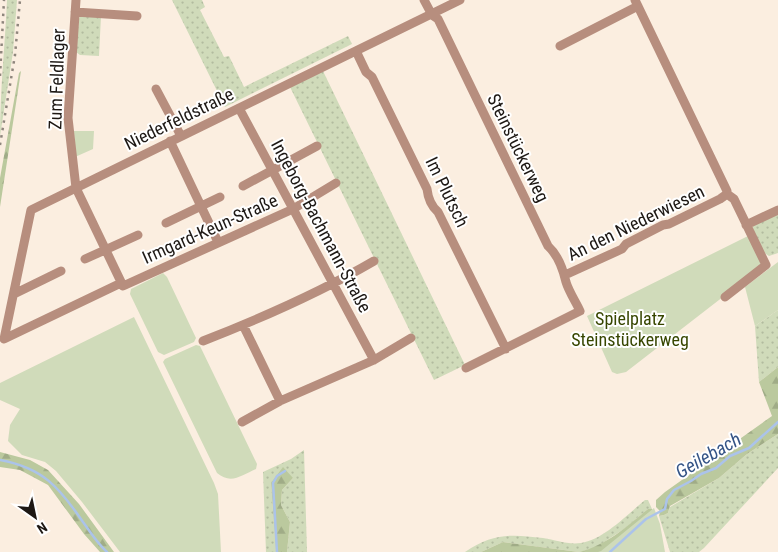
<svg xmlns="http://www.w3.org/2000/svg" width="778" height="552" viewBox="0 0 778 552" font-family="'Roboto Condensed',sans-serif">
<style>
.grass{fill:url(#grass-dots)}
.forest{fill:url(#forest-firs)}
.green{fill:#d0dbba}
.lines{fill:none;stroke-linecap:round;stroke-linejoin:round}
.stream{stroke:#abc3ea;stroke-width:2.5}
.minor{stroke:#b78e7e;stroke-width:9}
.rail{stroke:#8f867d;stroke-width:2.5;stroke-dasharray:2.5 5;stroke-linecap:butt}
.labels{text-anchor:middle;stroke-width:4;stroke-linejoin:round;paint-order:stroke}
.street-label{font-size:18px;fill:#1d1814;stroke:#fff}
.park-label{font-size:18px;fill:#374600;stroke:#fff}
.water-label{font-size:19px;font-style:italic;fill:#355486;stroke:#fff}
</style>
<defs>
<pattern id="grass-dots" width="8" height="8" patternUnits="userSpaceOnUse" patternTransform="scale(1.25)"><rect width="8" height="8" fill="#d0dbba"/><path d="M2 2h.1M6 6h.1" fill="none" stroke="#b2bb9f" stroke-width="1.8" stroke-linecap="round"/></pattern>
<pattern id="forest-firs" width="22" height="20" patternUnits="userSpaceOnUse" patternTransform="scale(1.25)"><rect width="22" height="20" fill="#bbc99e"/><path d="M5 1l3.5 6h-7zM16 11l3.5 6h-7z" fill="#a0ac87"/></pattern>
</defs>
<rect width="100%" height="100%" fill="#fbeee0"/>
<path class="grass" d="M 7,0 L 17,0 L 13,52 L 0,136 C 0,90 5,45 7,0 Z
M 172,0 L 202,0 L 205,7 L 200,10 L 224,57 L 229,56 L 244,87 L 348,36 L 352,44 L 225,107 Z
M 80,16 L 101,16 L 99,56 L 80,55 L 76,52 L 79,19 Z
M 323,71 L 465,365 L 434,380 L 290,87 Z
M 778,213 L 778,253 L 769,256 C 759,250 753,238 753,226 Z
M 778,310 L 778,367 L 759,382 L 755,326 Z
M 778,434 L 778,468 L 704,548 L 699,552 L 670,552 L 659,516 L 664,515 L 668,513 L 670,507 L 719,478 L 747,454 Z
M 304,450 L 307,552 L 287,552 L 290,522 L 281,505 L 282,490 L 293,478 L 271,483 L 276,552 L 266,552 L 263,472 L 291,459 Z
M 645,500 L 648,500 L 652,509 L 648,509 L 624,529 L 595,548 L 579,552 L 503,542 L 481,552 L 465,552 C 493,533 511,534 543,538 C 556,540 568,545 581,543 C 603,540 628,514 645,500 Z"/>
<path class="forest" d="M 21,71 L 0,207 L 0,178 L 19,73 Z
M 778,367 L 778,434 L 747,454 L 719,478 L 670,506 L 668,513 L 664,515 L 659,516 L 660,511 L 656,507 L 656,500 L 665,492 L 772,416 L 759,382 Z
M 0,452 L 30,460 L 48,470 L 79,504 L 114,552 L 100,552 L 84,534 L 48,485 L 20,470 L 0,467 Z
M 283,467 L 293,478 L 282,490 L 281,505 L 290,522 L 287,552 L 276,552 L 271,483 Z
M 648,509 L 652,509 L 652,514 L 617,552 L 579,552 C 607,545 626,527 648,509 Z
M 503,542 L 579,552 L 481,552 Z"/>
<path class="green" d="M 74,131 L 94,131 L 93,149 L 75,157 Z
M 748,236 L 761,263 L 759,269 L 626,372 L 617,374 L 612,372 L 587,316 Z
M 778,262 L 778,310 L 755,326 L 745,287 Z
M 163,273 L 167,277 L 196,338 L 194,342 L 164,355 L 158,352 L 130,294 L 131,289 Z
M 134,317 L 214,483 L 218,494 L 221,552 L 120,552 L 82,502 L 56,471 L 45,462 L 22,455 L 8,441 L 10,425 L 20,409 L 0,400 L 0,383 Z
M 196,345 L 200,346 L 257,464 L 256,469 C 242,475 231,485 217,473 L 163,362 L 165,359 Z
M 654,508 L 660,524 L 665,552 L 598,552 L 601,551 Z"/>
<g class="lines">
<path class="stream" d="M 0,460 C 43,468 59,487 83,522 C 91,533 97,543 107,552
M 277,552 L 273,483 L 277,476 L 285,471
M 610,552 L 646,519 L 665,509 L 667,499 L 674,490 L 691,481 L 701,474 L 716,468 L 730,456 L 749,448 L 778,422"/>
<path class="minor" d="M 76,0 L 68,118 L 76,188 L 123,286 L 293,209 L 336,183
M 424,0 L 432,15 L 438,19 L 548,246 C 558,255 563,269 566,282 C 569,292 576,302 580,311 L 466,368
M 75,12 L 137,16
M 560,46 L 638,6
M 356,51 L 366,72 L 372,77 L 427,189 C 428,198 431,206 438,212 L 506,349
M 156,89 L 181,136
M 239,108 L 374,360
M 170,141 L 218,242
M 243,186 L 317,146
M 166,223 L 220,197
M 746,225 L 778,210
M 85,259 L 138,235
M 565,275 L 622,249 L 626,244 L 663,225 L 669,224 L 720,199 L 727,194 L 727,191 L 635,0
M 14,294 L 61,271
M 725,297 L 766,265 L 734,199 L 727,194
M 243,325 L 280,401
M 4,339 L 31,210 L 460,0
M 4,339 L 121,283
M 203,341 C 262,318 319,293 374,261
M 242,422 L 280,401 L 374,360 L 411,338"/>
<path class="rail" d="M 0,76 L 4,0
M 0,145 L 15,55 L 20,0"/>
</g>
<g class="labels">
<g class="street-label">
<text transform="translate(57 79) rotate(-88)" y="6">Zum Feldlager</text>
<text transform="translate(179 119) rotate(-26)" y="6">Niederfeldstraße</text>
<text transform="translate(518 148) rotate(64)" y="6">Steinstückerweg</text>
<text transform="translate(447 192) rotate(64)" y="6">Im Plutsch</text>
<text transform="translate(636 223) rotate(-26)" y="6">An den Niederwiesen</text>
<text transform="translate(321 226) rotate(62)" y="6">Ingeborg-Bachmann-Straße</text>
<text transform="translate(210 229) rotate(-24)" y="6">Irmgard-Keun-Straße</text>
</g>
<g class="park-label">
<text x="630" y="325">Spielplatz<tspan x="630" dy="21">Steinstückerweg</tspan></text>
</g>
<g class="water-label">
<text transform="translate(708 455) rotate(-30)" y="7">Geilebach</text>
</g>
</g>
<g transform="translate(35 517) rotate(147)" stroke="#ffffff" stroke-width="4" paint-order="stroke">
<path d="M0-4L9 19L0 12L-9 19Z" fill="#1d1814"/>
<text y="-8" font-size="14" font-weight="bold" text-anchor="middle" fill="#1d1814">N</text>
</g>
</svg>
